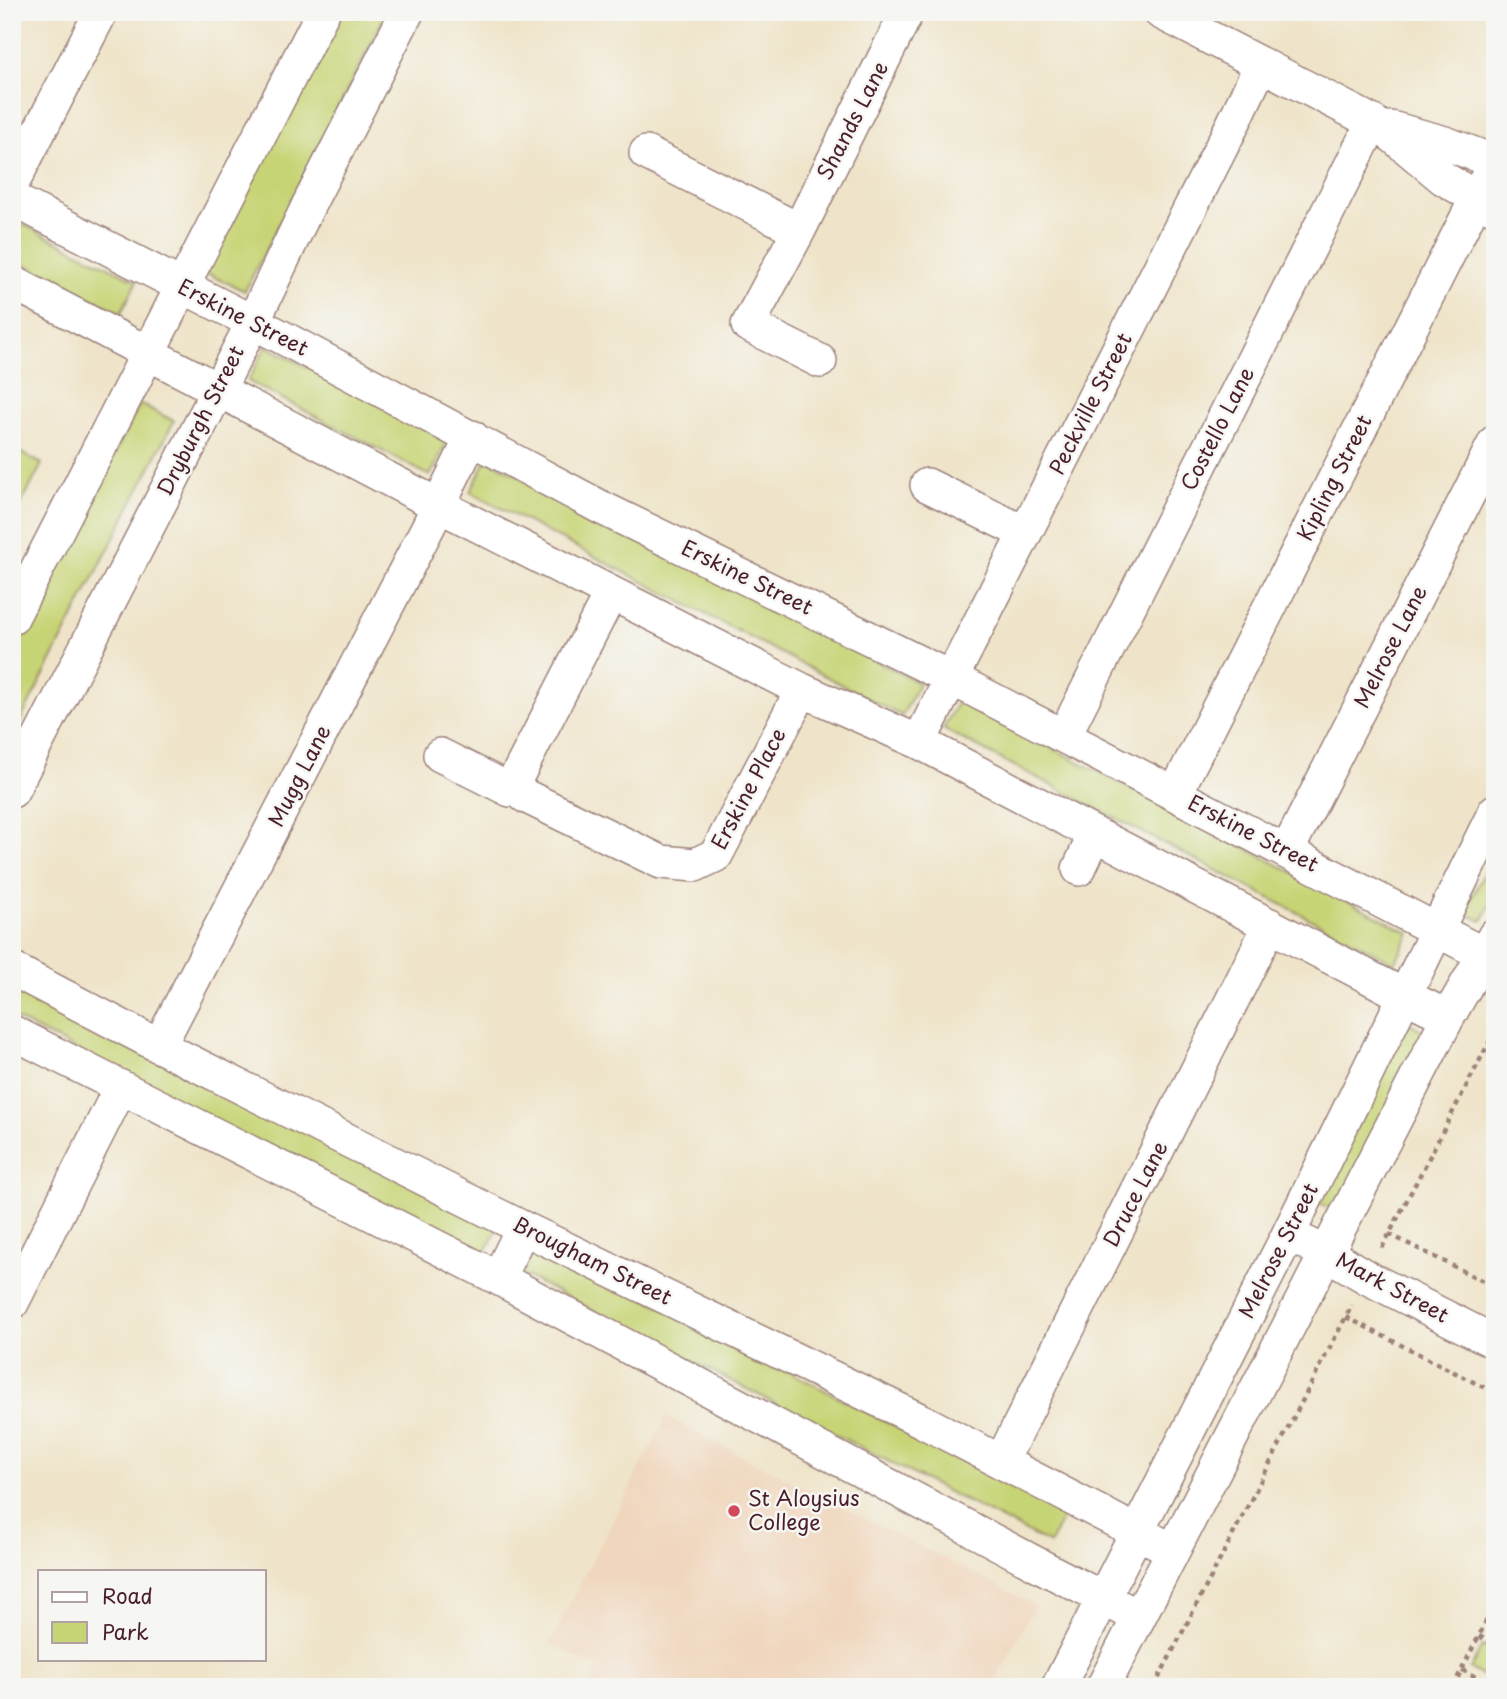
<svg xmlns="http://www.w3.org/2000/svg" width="1507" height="1699" viewBox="0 0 1507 1699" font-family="'Playpen Sans',sans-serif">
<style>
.built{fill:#f0d6bc}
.green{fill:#c7d475;stroke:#887a50;stroke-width:2}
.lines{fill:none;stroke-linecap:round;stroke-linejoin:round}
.minor-casing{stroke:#9c827a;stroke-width:36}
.path{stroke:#9c827a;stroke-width:4.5;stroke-dasharray:5 5;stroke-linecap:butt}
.minor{stroke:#fff;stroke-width:33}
.poi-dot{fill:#d1495b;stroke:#f6f6f2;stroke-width:2.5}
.labels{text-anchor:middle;stroke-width:5;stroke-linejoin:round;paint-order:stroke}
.street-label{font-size:21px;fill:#4a1f2b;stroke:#f6f6f2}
.poi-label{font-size:21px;fill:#4a1f2b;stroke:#f6f6f2;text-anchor:start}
</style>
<rect width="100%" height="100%" fill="#f6f6f2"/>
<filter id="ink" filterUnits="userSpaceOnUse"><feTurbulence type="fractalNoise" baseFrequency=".0143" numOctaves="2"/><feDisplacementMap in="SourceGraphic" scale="14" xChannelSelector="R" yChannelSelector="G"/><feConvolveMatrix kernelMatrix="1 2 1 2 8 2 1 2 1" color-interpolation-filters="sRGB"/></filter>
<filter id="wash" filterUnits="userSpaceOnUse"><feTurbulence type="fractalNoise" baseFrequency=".00686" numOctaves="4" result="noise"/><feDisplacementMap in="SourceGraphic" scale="28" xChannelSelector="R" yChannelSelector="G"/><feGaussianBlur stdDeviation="1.57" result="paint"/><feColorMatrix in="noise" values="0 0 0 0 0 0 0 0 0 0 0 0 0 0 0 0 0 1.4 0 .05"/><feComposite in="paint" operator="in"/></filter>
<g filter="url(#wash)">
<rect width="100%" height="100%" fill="#efe4c9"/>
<path class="built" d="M 666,1417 L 1035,1605 L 993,1687 L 589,1687 L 598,1668 L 549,1644 Z"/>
<path class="green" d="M 338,12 L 387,12 L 245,291 L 203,272 Z
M 12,219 L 137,281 L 121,313 L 12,258 Z
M 266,346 L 448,440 L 430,476 L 248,381 Z
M 140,404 L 174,421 L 14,733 L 12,732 L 12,655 Z
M 12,448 L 42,464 L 14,518 L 12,517 Z
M 487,459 L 919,683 L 902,716 L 470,492 Z
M 959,700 L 1410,933 L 1395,963 L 943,729 Z
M 1495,852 L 1495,896 L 1482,921 L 1464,913 Z
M 12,978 L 498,1228 L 482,1259 L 12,1017 Z
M 1407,1022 L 1426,1032 L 1336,1211 L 1317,1202 Z
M 537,1243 L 1065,1513 L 1050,1544 L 522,1274 Z
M 1482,1646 L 1495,1652 L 1495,1682 L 1470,1669 Z"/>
</g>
<g filter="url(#ink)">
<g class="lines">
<defs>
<path id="minor" d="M 1160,12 L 1373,122 L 1394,137 L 1443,178 L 1495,209
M 1391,128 L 1445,143 L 1495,162
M 646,153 L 799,230 L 907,12
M 12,184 L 101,12
M 12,199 L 276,334 L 602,508 L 951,678 L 1483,954
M 799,230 L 748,325 L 820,361
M 12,282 L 438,505 L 802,690 L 919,742 L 1405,996 L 1448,1017
M 927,485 L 1025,533
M 12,618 L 323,12
M 1064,736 L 1373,122
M 919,742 L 1232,126 L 1261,65
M 440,755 L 510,790 L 611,593
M 12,791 L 253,322 L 308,206 L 407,12
M 1175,794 L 1495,162
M 525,796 L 661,862 L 695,865 L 716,855 L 802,690
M 1287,851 L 1495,442
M 1079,869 L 1095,834
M 12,969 L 159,1046 L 523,1228 L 924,1422 L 1172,1550
M 12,1032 L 498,1278 L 1052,1572 L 1139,1617
M 159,1046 L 428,527 L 472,437
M 1306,1243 L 1326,1253 L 1368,1278 L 1495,1342
M 498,1278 L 523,1228
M 12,1303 L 121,1087
M 1001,1462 L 1270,925
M 1058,1687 L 1288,1235 L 1495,811
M 1103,1687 L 1448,1017 L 1495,935"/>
</defs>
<use href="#minor" class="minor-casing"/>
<path class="path" d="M 1389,1234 L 1495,1287
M 1382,1248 L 1495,1031
M 1346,1317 L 1495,1393
M 1479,1636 L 1495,1645
M 1462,1670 L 1495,1687
M 1154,1687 L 1352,1305
M 1453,1687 L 1495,1604"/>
<use href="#minor" class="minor"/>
</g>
</g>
<circle class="poi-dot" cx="734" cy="1511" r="7"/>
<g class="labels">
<g class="street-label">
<text transform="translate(853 121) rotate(-63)" y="7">Shands Lane</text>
<text transform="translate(243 318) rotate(27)" y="7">Erskine Street</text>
<text transform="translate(1091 404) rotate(-63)" y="7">Peckville Street</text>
<text transform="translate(201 421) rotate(-63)" y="7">Dryburgh Street</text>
<text transform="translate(1218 429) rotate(-63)" y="7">Costello Lane</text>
<text transform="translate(1335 478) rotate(-63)" y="7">Kipling Street</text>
<text transform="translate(747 578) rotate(26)" y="7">Erskine Street</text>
<text transform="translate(1391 647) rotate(-63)" y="7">Melrose Lane</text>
<text transform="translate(300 776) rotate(-63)" y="7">Mugg Lane</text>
<text transform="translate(749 789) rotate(-62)" y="7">Erskine Place</text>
<text transform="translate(1253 834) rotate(27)" y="7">Erskine Street</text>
<text transform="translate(1136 1194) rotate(-63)" y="7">Druce Lane</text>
<text transform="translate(1279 1251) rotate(-63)" y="7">Melrose Street</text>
<text transform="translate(592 1261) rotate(26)" y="7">Brougham Street</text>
<text transform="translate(1392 1288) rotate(28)" y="7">Mark Street</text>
</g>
<g class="poi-label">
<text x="748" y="1506">St Aloysius<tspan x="748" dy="24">College</tspan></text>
</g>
</g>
<rect width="1507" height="1699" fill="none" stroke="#f6f6f2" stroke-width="42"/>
<rect x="38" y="1570" width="228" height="91" fill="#f6f6f2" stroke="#b1a0a2" stroke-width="2"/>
<rect x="52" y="1592" width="35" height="10" fill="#ffffff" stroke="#b1a0a2" stroke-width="2"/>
<text x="102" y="1604" font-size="21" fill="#4a1f2b">Road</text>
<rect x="52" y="1622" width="35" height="21" fill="#c7d475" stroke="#b1a0a2" stroke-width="2"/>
<text x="102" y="1640" font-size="21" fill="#4a1f2b">Park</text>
</svg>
